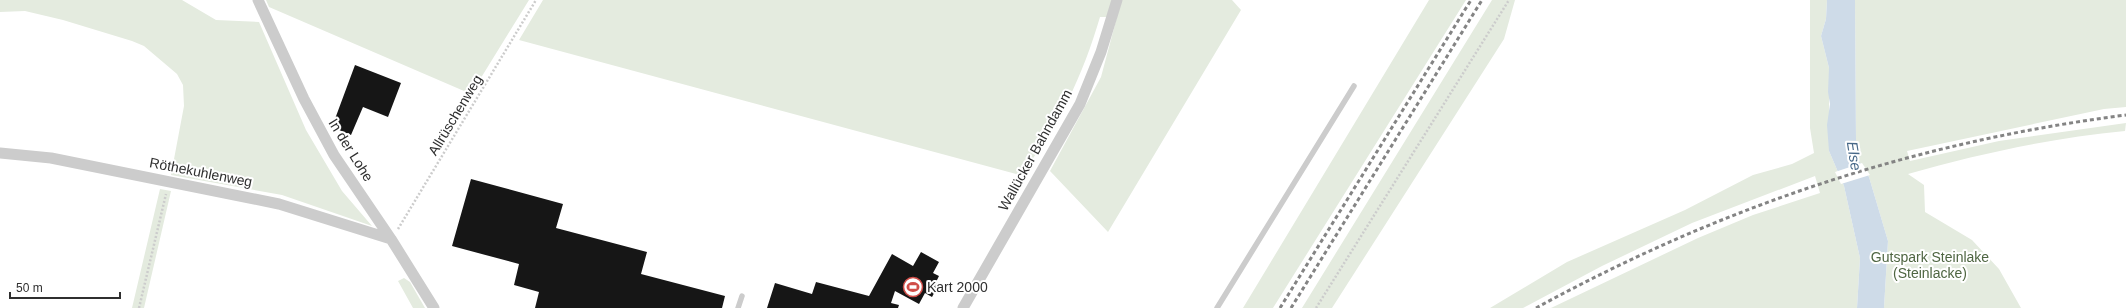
<svg xmlns="http://www.w3.org/2000/svg" width="2126" height="308" viewBox="0 0 2126 308" font-family="Helvetica,sans-serif">
<style>
.green{fill:#e4ebdf}
.water{fill:#cedbe8}
.pier{fill:#fff}
.building{fill:#161616}
.lines{fill:none;stroke-linecap:round;stroke-linejoin:round}
.path{stroke:#ccc;stroke-width:2.5;stroke-dasharray:2 2;stroke-linecap:butt}
.lane{stroke:#ccc;stroke-width:5.5}
.street{stroke:#ccc;stroke-width:11}
.rail{stroke:#848484;stroke-width:3;stroke-dasharray:4 3;stroke-linecap:butt}
.labels{text-anchor:middle;stroke-width:4;stroke-linejoin:round;paint-order:stroke}
.street-label{font-size:14px;fill:#2f2f2f;stroke:#fff}
.park-label{font-size:14px;fill:#4f6642;stroke:#fff}
.poi-label{font-size:14px;fill:#2f2f2f;stroke:#fff;text-anchor:start}
.water-label{font-size:15px;font-style:italic;fill:#476888;stroke:#fff}
</style>
<rect width="100%" height="100%" fill="#fff"/>
<path class="green" d="M 0,0 L 182,0 L 216,20 L 259,22 L 306,130 L 342,191 L 372,226 L 282,195 L 171,175 L 184,106 L 183,85 L 177,74 L 144,46 L 132,41 L 63,20 L 25,11 L 0,12 Z
M 266,0 L 529,0 L 471,94 L 269,7 Z
M 543,0 L 1232,0 L 1241,10 L 1108,232 L 1050,171 L 1101,77 L 1117,17 L 1100,17 C 1083,75 1058,129 1020,175 L 519,40 Z
M 1429,0 L 1466,0 L 1273,308 L 1243,308 Z
M 1492,0 L 1515,0 L 1504,39 L 1332,308 L 1302,308 Z
M 1810,0 L 1827,0 L 1826,19 L 1821,36 L 1829,68 L 1829,151 L 1844,186 L 1860,258 L 1857,308 L 1551,308 L 1698,238 L 1753,215 L 1820,193 L 1815,176 L 1692,223 L 1602,266 L 1523,308 L 1490,308 L 1567,262 L 1685,210 L 1753,175 L 1792,164 L 1814,153 L 1810,128 Z
M 1855,0 L 2126,0 L 2126,107 L 2104,109 L 1907,151 L 1910,161 L 1999,141 L 2126,123 L 2125,131 C 2052,138 1978,154 1908,174 L 1924,185 L 1925,212 L 1972,240 L 1999,269 L 2021,308 L 1884,308 L 1888,241 L 1869,177 L 1859,161 L 1856,141 Z
M 160,189 L 171,191 L 144,308 L 132,308 Z
M 404,278 L 410,282 L 425,308 L 413,308 L 398,281 Z"/>
<path class="water" d="M 1827,0 L 1855,0 L 1856,141 L 1859,161 L 1869,177 L 1888,241 L 1884,308 L 1857,308 L 1860,258 L 1844,186 L 1829,151 L 1827,125 L 1830,104 L 1828,92 L 1829,68 L 1821,36 L 1826,19 Z"/>
<path class="pier" d="M 1862,163 L 1870,175 L 1841,184 L 1835,172 Z"/>
<path class="building" d="M 355,65 L 401,83 L 388,117 L 363,107 L 351,135 L 332,127 Z
M 471,179 L 563,204 L 556,228 L 647,252 L 641,274 L 725,296 L 722,308 L 535,308 L 539,292 L 514,285 L 519,264 L 452,246 Z
M 921,252 L 939,262 L 933,273 L 939,276 L 936,282 L 939,284 L 932,297 L 925,293 L 919,304 L 895,291 L 891,303 L 899,305 L 898,308 L 767,308 L 775,283 L 812,294 L 816,282 L 869,296 L 892,254 L 913,266 Z"/>
<g class="lines">
<path class="path" d="M 398,229 L 536,0
M 139,308 L 166,194
M 1316,308 L 1509,0"/>
<path class="lane" d="M 738,308 L 742,296
M 1217,308 L 1354,86"/>
<path class="street" d="M 258,0 L 304,99 L 334,155 L 391,239 L 434,308
M 0,153 L 51,158 L 279,204 L 391,239
M 963,308 L 1080,104 L 1101,52 L 1117,0"/>
<path class="rail" d="M 1280,308 L 1471,0
M 1291,308 L 1482,0
M 1536,308 C 1723,206 1915,142 2126,115"/>
</g>
<defs>
<symbol id="stadium-ring" viewBox="-11 -11 22 22"><circle r="9.5" fill="#fff" stroke="#d04d48" stroke-width="1.5"/><path d="M0-5a6.5 5 0 1 0 0 10a6.5 5 0 1 0 0-10ZM-3.5-1.8h7v3.6h-7Z" fill="#d04d48"/></symbol>
</defs>
<g fill-rule="evenodd">
<use href="#stadium-ring" x="902" y="276" width="22" height="22"/>
</g>
<g class="labels">
<g class="street-label">
<text transform="translate(455 115) rotate(-59)" y="5">Allrüschenweg</text>
<text transform="translate(351 150) rotate(58)" y="5">In der Lohe</text>
<text transform="translate(1035 150) rotate(-61)" y="5">Wallücker Bahndamm</text>
<text transform="translate(201 172) rotate(11)" y="5">Röthekuhlenweg</text>
</g>
<g class="park-label">
<text x="1930" y="262">Gutspark Steinlake<tspan x="1930" dy="16">(Steinlacke)</tspan></text>
</g>
<g class="poi-label">
<text x="927" y="292">Kart 2000</text>
</g>
<g class="water-label">
<text transform="translate(1854 156) rotate(81)" y="5">Else</text>
</g>
</g>
<path d="M10 292v6h110v-6" fill="none" stroke="#2f2f2f" stroke-width="2"/>
<text x="16" y="292" font-size="12" fill="#2f2f2f" stroke="#ffffff" stroke-width="3" paint-order="stroke">50 m</text>
</svg>
